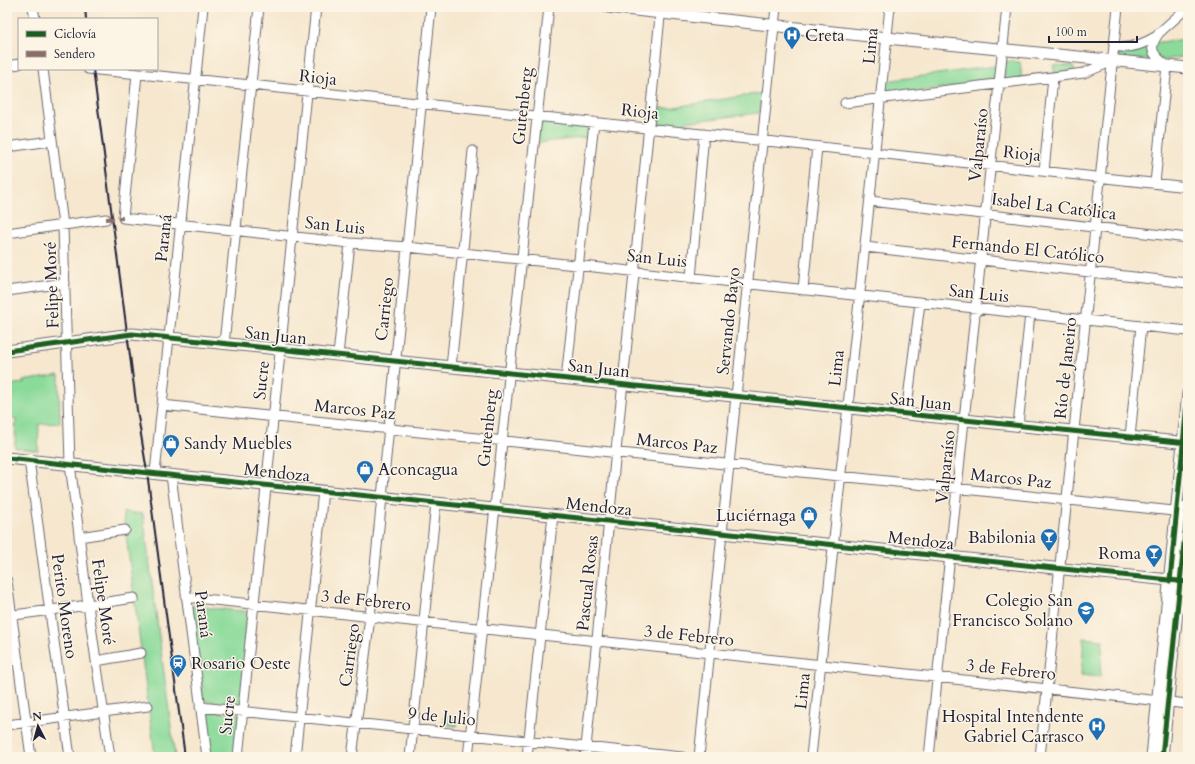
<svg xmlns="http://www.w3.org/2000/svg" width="1195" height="764" viewBox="0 0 1195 764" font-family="Cardo,serif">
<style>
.green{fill:#8ada9a;stroke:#567e6a}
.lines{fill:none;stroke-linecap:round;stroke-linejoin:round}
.minor-casing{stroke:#6c676e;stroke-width:11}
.major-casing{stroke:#6c676e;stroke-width:13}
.minor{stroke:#fff;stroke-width:9}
.major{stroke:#fff;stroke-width:11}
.rail{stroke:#22223b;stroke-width:2}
.quiet{stroke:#8d6e63;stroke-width:4;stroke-dasharray:8 4;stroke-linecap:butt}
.cycleway-casing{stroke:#fcf5e5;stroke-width:8}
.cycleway{stroke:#1b5e20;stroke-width:5}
.labels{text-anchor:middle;stroke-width:3;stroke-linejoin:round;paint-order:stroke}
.poi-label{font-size:17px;fill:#22223b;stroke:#fcf5e5;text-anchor:end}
.street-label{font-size:17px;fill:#22223b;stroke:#fcf5e5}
</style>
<rect width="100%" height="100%" fill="#fcf5e5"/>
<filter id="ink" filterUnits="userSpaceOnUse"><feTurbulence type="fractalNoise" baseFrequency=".025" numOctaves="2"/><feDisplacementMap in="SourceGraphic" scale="8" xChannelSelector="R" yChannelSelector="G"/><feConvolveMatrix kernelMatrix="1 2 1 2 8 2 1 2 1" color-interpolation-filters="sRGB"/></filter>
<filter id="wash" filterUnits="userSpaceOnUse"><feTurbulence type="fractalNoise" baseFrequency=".012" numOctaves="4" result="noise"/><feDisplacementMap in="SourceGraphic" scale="16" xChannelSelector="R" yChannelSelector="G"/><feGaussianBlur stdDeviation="0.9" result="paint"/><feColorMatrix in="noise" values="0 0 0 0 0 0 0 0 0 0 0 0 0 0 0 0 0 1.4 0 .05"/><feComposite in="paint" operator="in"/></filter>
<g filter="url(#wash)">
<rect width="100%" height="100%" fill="#f6e7ce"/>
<path class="green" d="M 1188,39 L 1188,56 L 1164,60 L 1116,59 L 1115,51 L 1149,43 Z
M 1006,61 L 1020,62 L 1022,79 L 1004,81 Z
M 1053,65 L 1073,66 L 1075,72 L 1055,74 Z
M 996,66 L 995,81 L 885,96 L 886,81 Z
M 762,93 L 759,113 L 685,122 L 682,126 L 656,123 L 658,107 L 668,108 Z
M 539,120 L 592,126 L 590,137 L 536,143 Z
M 59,375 L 60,423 L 39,424 L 38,451 L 15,448 L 16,419 L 7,419 L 7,393 L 9,393 L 7,385 L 24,383 L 23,381 Z
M 123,512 L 143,514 L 175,757 L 155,757 Z
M 191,606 L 252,612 L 240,705 L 203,701 Z
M 1084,638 L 1103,640 L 1100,677 L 1081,675 Z
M 203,711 L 241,714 L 237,757 L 208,757 Z
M 445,715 L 459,717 L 457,726 L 444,724 Z"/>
</g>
<g filter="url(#ink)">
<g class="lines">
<defs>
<path id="minor" d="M 33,7 L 35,19
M 1114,46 C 1129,50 1142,45 1155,37
M 7,66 L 19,64
M 43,69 L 63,225 L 70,464 L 88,605 L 110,757
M 88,69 L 251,85 L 1188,187
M 137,74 L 123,218 L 350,243 L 407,247 L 1188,331
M 845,103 L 1084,73 L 1113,61
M 7,147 L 51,141
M 1044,171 L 1053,77
M 1155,183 L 1167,66 C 1153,55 1147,49 1159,33 L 1188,7
M 870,201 L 1188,238
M 7,233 L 106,219
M 865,247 L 1188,283
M 691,278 L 704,134
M 803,290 L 817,147
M 7,291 L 65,283
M 224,344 L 259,7
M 338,355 L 350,243
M 451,367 L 473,151
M 566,379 L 594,122
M 162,405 L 1183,512
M 906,414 L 920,303
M 1018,425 L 1030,314
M 1130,437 L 1141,326
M 29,460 L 70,757
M 155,473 L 203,7
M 171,475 L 207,757
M 79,537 L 125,530
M 7,581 L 31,757
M 186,597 L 1188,704
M 7,616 L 88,605 L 134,598
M 96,661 L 141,653
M 200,707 L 682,757
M 7,725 L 148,706
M 238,757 L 316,7
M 295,757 L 323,491
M 352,757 L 370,617 L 431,7
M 410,757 L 436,503
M 468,757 L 549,7
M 527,757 L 553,515
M 585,757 L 661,7
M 699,757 L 776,7
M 811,757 L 890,7
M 929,757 L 1007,7
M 1040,757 L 1118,7"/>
<path id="major" d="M 608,7 L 887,38 L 1188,68
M 7,351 L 132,334 L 1188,443
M 7,458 L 1188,582
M 1152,757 L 1188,393
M 1162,757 L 1188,505"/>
</defs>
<use href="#minor" class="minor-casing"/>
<use href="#major" class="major-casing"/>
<use href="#minor" class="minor"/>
<use href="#major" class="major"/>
<path class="rail" d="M 85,7 L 86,19
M 93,69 L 137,410 L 147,472 L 185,757"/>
<path class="quiet" d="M 106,219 L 123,218"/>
<defs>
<path id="cycleway" d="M 7,351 L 132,334 L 1188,443
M 7,458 L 1188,582
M 1170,581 L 1188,393
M 1162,757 L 1188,505"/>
</defs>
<use href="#cycleway" class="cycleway-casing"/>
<use href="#cycleway" class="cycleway"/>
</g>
</g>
<defs>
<symbol id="hospital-pin" viewBox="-11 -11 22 30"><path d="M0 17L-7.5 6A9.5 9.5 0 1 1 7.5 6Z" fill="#1f6fb2" stroke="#fcf5e5"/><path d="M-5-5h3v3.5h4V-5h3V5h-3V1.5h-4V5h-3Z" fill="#fff"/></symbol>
<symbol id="shop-pin" viewBox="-11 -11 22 30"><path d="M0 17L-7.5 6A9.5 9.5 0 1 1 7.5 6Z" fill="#1f6fb2" stroke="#fcf5e5"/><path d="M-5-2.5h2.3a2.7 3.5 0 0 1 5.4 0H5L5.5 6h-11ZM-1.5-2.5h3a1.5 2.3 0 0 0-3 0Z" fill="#fff"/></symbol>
<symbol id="bar-pin" viewBox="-11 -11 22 30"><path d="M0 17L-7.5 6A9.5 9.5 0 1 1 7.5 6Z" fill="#1f6fb2" stroke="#fcf5e5"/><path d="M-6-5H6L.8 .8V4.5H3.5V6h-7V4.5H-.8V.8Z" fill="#fff"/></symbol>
<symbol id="school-pin" viewBox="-11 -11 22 30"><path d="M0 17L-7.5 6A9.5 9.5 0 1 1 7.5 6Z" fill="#1f6fb2" stroke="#fcf5e5"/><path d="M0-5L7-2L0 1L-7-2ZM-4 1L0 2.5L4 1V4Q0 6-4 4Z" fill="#fff"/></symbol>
<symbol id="station-pin" viewBox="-11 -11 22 30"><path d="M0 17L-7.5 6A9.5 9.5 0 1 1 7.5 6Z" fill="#1f6fb2" stroke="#fcf5e5"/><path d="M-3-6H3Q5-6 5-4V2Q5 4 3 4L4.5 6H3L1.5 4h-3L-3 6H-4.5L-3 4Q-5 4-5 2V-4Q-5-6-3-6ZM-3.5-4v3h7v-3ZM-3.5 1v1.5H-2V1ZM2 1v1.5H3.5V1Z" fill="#fff"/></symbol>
</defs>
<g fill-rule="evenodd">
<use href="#hospital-pin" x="782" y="25" width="20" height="27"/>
<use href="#shop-pin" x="161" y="433" width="20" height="27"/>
<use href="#shop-pin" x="355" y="459" width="20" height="27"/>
<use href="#shop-pin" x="799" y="505" width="20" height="27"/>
<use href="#bar-pin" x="1039" y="527" width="20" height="27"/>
<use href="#bar-pin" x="1144" y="543" width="20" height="27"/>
<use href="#school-pin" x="1076" y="600" width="20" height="27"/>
<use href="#station-pin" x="168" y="653" width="20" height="27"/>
<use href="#hospital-pin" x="1087" y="716" width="20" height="27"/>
</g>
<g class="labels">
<g class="poi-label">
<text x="805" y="41" text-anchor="start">Creta</text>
<text x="184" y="449" text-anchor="start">Sandy Muebles</text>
<text x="378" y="475" text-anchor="start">Aconcagua</text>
<text x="796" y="521">Luciérnaga</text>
<text x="1036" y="543">Babilonia</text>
<text x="1141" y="559">Roma</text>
<text x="1073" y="606">Colegio San<tspan x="1073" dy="20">Francisco Solano</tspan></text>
<text x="191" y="669" text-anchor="start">Rosario Oeste</text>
<text x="1084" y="722">Hospital Intendente<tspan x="1084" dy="20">Gabriel Carrasco</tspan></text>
</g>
<g class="street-label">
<text transform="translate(870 46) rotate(-85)" y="6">Lima</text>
<text transform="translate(318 77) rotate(6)" y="6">Rioja</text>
<text transform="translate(522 106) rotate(-84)" y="6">Gutenberg</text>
<text transform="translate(640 111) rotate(6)" y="6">Rioja</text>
<text transform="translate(978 145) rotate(-84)" y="6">Valparaíso</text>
<text transform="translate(1022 153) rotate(6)" y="6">Rioja</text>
<text transform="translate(1054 206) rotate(7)" y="6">Isabel La Católica</text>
<text transform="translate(335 225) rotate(6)" y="6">San Luis</text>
<text transform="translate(163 238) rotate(-84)" y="6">Paraná</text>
<text transform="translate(1028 249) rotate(6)" y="6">Fernando El Católico</text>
<text transform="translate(657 258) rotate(6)" y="6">San Luis</text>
<text transform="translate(51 285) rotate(-92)" y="6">Felipe Moré</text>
<text transform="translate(979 293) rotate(6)" y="6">San Luis</text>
<text transform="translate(384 309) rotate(-84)" y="6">Carriego</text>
<text transform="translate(728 321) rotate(-84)" y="6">Servando Bayo</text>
<text transform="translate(276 335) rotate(6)" y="6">San Juan</text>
<text transform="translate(599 368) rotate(6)" y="6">San Juan</text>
<text transform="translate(836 368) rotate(-84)" y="6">Lima</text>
<text transform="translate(1065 368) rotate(-84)" y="6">Río de Janeiro</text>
<text transform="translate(261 380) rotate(-84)" y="6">Sucre</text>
<text transform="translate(921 401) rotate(6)" y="6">San Juan</text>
<text transform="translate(355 409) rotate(6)" y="6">Marcos Paz</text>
<text transform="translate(487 428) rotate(-84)" y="6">Gutenberg</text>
<text transform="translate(677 443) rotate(6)" y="6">Marcos Paz</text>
<text transform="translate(945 467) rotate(-84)" y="6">Valparaíso</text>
<text transform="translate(277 472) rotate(6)" y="6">Mendoza</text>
<text transform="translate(1011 478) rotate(6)" y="6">Marcos Paz</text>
<text transform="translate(599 506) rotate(6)" y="6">Mendoza</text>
<text transform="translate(921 540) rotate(6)" y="6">Mendoza</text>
<text transform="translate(587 583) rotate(-84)" y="6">Pascual Rosas</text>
<text transform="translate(366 600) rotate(6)" y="6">3 de Febrero</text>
<text transform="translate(104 602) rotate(82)" y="6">Felipe Moré</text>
<text transform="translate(65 606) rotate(82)" y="6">Perito Moreno</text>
<text transform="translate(204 614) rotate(83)" y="6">Paraná</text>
<text transform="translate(689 635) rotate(6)" y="6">3 de Febrero</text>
<text transform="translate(349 655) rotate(-82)" y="6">Carriego</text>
<text transform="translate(1011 669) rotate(6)" y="6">3 de Febrero</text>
<text transform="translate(802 691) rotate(-84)" y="6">Lima</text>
<text transform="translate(227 715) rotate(-84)" y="6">Sucre</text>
<text transform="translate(442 716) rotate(6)" y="6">9 de Julio</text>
</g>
</g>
<rect width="1195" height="764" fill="none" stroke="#fcf5e5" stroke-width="24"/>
<rect x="18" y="18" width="140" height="52" fill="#fcf5e5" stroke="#a5a1a1"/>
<rect x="26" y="31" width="20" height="6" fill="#1b5e20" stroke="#a5a1a1"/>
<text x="54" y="38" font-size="12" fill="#22223b">Ciclovía</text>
<rect x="26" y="51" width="20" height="6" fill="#8d6e63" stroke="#a5a1a1"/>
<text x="54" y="58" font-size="12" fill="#22223b">Sendero</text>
<g transform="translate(38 726) rotate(354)" stroke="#fcf5e5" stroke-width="3" paint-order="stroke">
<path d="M0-3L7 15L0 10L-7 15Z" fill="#22223b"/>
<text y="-6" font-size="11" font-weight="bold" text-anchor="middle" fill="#22223b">N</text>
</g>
<path d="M1049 36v6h88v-6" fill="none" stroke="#22223b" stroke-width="2"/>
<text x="1055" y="36" font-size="12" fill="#22223b" stroke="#fcf5e5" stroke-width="3" paint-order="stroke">100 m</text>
</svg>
